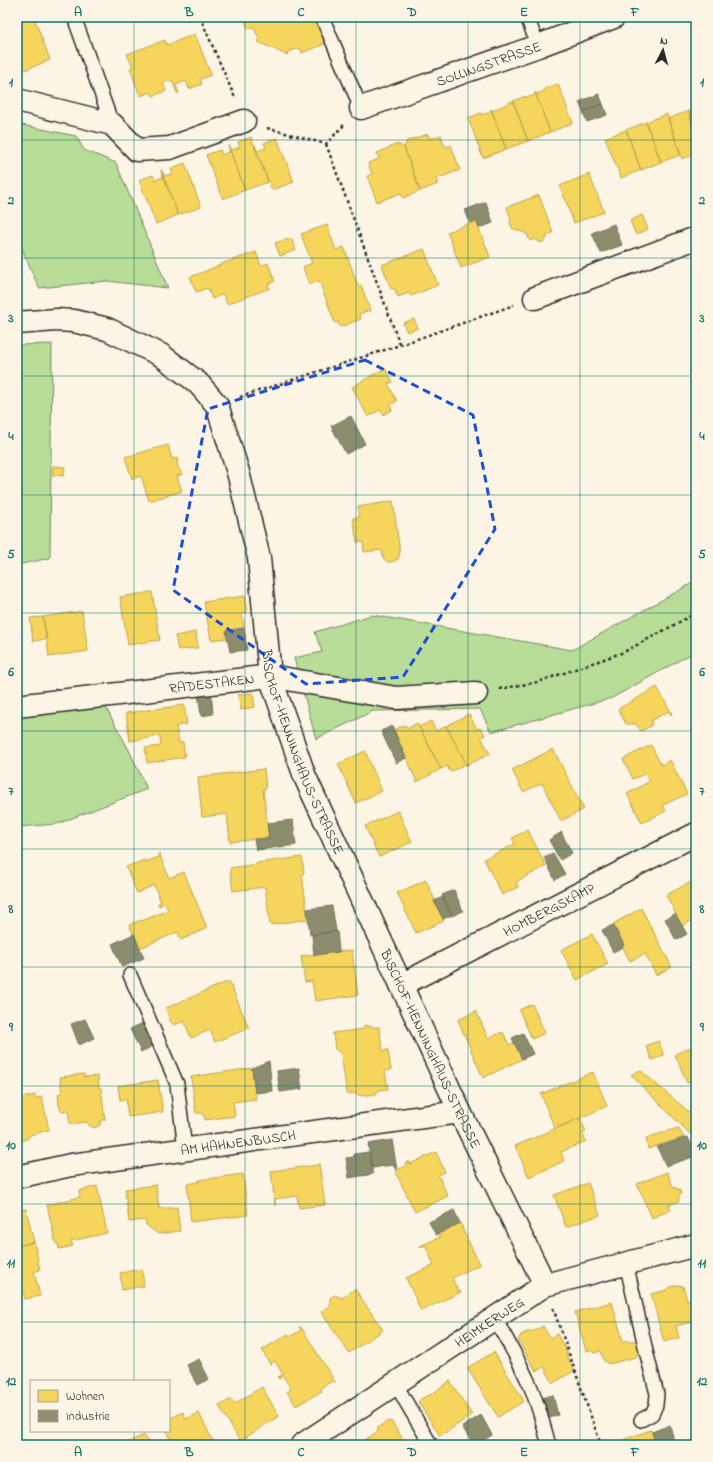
<svg xmlns="http://www.w3.org/2000/svg" width="713" height="1462" viewBox="0 0 713 1462" font-family="'Indie Flower',sans-serif">
<style>
.green{fill:#b8dd98;stroke:#728462}
.homes{fill:#f6d55c;stroke:#b9a24d}
.industry{fill:#8c8c6e;stroke:#6f6f5a}
.lines{fill:none;stroke-linecap:round;stroke-linejoin:round}
.lane-casing{stroke:#2b2b2b;stroke-width:16}
.street-casing{stroke:#2b2b2b;stroke-width:25}
.path{stroke:#2b2b2b;stroke-width:2.5;stroke-dasharray:3 3;stroke-linecap:butt}
.lane{stroke:#fcf5e5;stroke-width:13}
.street{stroke:#fcf5e5;stroke-width:22}
.marked{fill:none;stroke:#1d4ed8;stroke-width:3;stroke-dasharray:8 5;stroke-linejoin:round}
.grid{fill:none;stroke:#0f766e;stroke-width:1;stroke-opacity:0.55}
.labels{text-anchor:middle;stroke-width:4;stroke-linejoin:round;paint-order:stroke}
.street-label{font-size:14px;fill:#2b2b2b;stroke:#fcf5e5}
.neatline{fill:none;stroke:#0f766e;stroke-width:1.5}
.grid-label{font-size:13px;text-anchor:middle;font-weight:bold;fill:#0f766e}
</style>
<rect width="100%" height="100%" fill="#fcf5e5"/>
<filter id="ink" filterUnits="userSpaceOnUse"><feTurbulence type="fractalNoise" baseFrequency=".025" numOctaves="2"/><feDisplacementMap in="SourceGraphic" scale="8" xChannelSelector="R" yChannelSelector="G"/><feConvolveMatrix kernelMatrix="1 2 1 2 8 2 1 2 1" color-interpolation-filters="sRGB"/></filter>
<g filter="url(#ink)">
<path class="green" d="M 17,124 L 76,136 L 84,150 L 116,163 L 168,288 L 107,281 L 39,288 L 17,237 Z
M 52,344 L 50,558 L 17,565 L 17,345 Z
M 696,581 L 696,651 L 612,698 L 491,732 L 480,709 L 373,711 L 316,739 L 294,658 L 322,652 L 315,632 L 372,615 L 572,650 Z
M 100,697 L 129,750 L 147,789 L 57,824 L 17,827 L 17,706 Z"/>
<path class="homes" d="M 17,17 L 34,17 L 50,60 L 17,73 Z
M 244,17 L 317,17 L 327,43 L 302,53 L 300,48 L 288,52 L 287,55 L 258,42 L 259,39 L 254,27 L 248,29 Z
M 195,34 L 211,75 L 200,79 L 202,84 L 189,89 L 186,81 L 176,85 L 179,93 L 177,93 L 172,80 L 163,83 L 166,91 L 153,96 L 151,92 L 140,96 L 130,68 L 133,67 L 127,54 L 165,40 L 167,45 Z
M 558,84 L 573,123 L 550,132 L 535,92 L 536,94 L 545,91 L 544,89 Z
M 535,92 L 550,132 L 528,141 L 513,101 L 526,96 L 526,98 L 535,95 Z
M 513,101 L 528,141 L 506,149 L 491,109 L 492,111 Z
M 696,108 L 696,133 L 688,111 Z
M 491,109 L 506,149 L 483,158 L 468,118 L 481,113 L 482,115 L 490,112 Z
M 688,111 L 696,133 L 696,154 L 682,159 L 668,119 Z
M 667,114 L 681,155 L 661,162 L 646,122 Z
M 646,122 L 661,162 L 641,170 L 626,130 Z
M 626,130 L 641,170 L 621,178 L 605,138 Z
M 428,134 L 430,139 L 441,135 L 445,147 L 451,145 L 460,170 L 436,179 L 438,184 L 420,191 L 404,147 L 407,141 Z
M 251,137 L 268,182 L 245,190 L 228,145 L 231,150 L 240,147 L 238,142 Z
M 277,138 L 294,182 L 272,190 L 254,145 L 255,145 L 257,151 L 266,148 L 264,143 Z
M 397,144 L 404,147 L 420,191 L 403,198 L 401,193 L 377,202 L 367,176 L 372,174 L 368,163 L 379,159 L 377,153 Z
M 228,145 L 245,190 L 223,199 L 206,155 L 220,150 L 222,155 L 230,151 Z
M 185,163 L 201,207 L 178,215 L 161,170 L 165,176 L 173,173 L 171,168 Z
M 161,170 L 178,215 L 156,224 L 139,180 L 153,175 L 155,180 L 163,177 L 161,171 Z
M 589,174 L 604,212 L 574,223 L 560,186 Z
M 539,195 L 553,233 L 548,234 L 546,240 L 541,243 L 535,239 L 530,241 L 527,234 L 512,228 L 510,222 L 511,219 L 507,207 Z
M 642,215 L 648,229 L 636,235 L 630,221 Z
M 476,221 L 490,257 L 461,268 L 447,232 Z
M 327,225 L 336,250 L 344,247 L 358,286 L 361,285 L 371,312 L 369,310 L 359,314 L 361,319 L 340,327 L 338,322 L 335,323 L 319,281 L 309,285 L 303,267 L 312,263 L 301,234 Z
M 291,238 L 296,250 L 280,256 L 275,243 Z
M 424,249 L 438,285 L 411,296 L 409,293 L 398,297 L 394,288 L 391,289 L 382,265 Z
M 256,252 L 261,266 L 268,263 L 275,281 L 268,284 L 270,288 L 227,304 L 223,294 L 212,299 L 208,288 L 196,292 L 190,277 L 221,265 L 221,264 Z
M 414,319 L 418,328 L 407,332 L 403,323 Z
M 385,368 L 393,382 L 388,384 L 397,401 L 390,405 L 392,410 L 383,415 L 380,410 L 368,417 L 352,387 Z
M 168,445 L 172,459 L 178,458 L 177,463 L 179,470 L 183,474 L 177,476 L 182,491 L 149,501 L 141,476 L 132,479 L 125,457 Z
M 53,466 L 65,467 L 64,476 L 52,475 Z
M 393,501 L 400,553 L 398,559 L 392,562 L 388,562 L 383,558 L 382,550 L 364,552 L 363,542 L 357,542 L 353,518 L 359,517 L 358,507 Z
M 152,592 L 160,640 L 128,645 L 120,597 Z
M 245,596 L 247,612 L 242,613 L 244,628 L 226,631 L 227,638 L 211,640 L 204,602 Z
M 82,611 L 88,651 L 49,657 L 43,617 Z
M 43,617 L 47,639 L 33,641 L 30,618 Z
M 196,632 L 198,648 L 178,650 L 175,636 Z
M 657,687 L 672,714 L 671,715 L 669,711 L 652,720 L 651,726 L 641,731 L 636,724 L 626,724 L 618,709 Z
M 253,693 L 255,707 L 241,710 L 238,695 Z
M 184,705 L 187,724 L 176,726 L 179,743 L 183,742 L 185,757 L 147,763 L 145,748 L 161,746 L 160,736 L 130,741 L 126,713 Z
M 469,714 L 477,729 L 481,728 L 485,735 L 481,737 L 490,754 L 467,765 L 446,726 Z
M 431,721 L 436,731 L 446,726 L 467,765 L 466,766 L 465,764 L 450,772 L 447,766 L 441,769 L 419,727 Z
M 417,723 L 441,769 L 417,782 L 394,730 L 405,725 L 407,729 Z
M 651,745 L 661,765 L 670,760 L 687,794 L 663,805 L 666,811 L 642,823 L 627,794 L 650,781 L 645,774 L 633,779 L 623,759 Z
M 553,749 L 584,809 L 561,821 L 542,783 L 523,792 L 512,770 Z
M 365,751 L 382,791 L 356,803 L 338,764 Z
M 264,769 L 266,789 L 263,789 L 269,838 L 230,842 L 227,814 L 202,817 L 198,777 Z
M 398,811 L 412,842 L 379,857 L 365,826 Z
M 528,830 L 546,866 L 516,882 L 518,887 L 502,895 L 484,859 L 515,844 L 512,838 Z
M 159,853 L 169,878 L 184,872 L 207,928 L 181,940 L 178,932 L 140,948 L 129,925 L 141,920 L 142,921 L 168,910 L 165,903 L 159,906 L 158,903 L 161,902 L 154,885 L 137,893 L 126,867 L 144,860 L 145,862 L 159,857 L 158,854 Z
M 302,857 L 304,873 L 302,874 L 308,919 L 270,925 L 265,887 L 233,891 L 230,868 L 257,864 L 257,863 Z
M 426,880 L 444,921 L 416,933 L 397,893 Z
M 691,882 L 696,891 L 696,918 L 682,926 L 666,895 Z
M 641,908 L 672,967 L 656,975 L 645,954 L 630,961 L 622,946 L 624,945 L 613,924 Z
M 592,934 L 608,964 L 577,980 L 561,950 Z
M 352,950 L 358,995 L 315,1001 L 312,981 L 305,982 L 301,956 Z
M 229,981 L 249,1028 L 215,1042 L 210,1030 L 191,1038 L 184,1021 L 174,1025 L 170,1021 L 166,1008 Z
M 532,1004 L 545,1033 L 532,1039 L 519,1010 Z
M 476,1011 L 488,1038 L 503,1032 L 509,1045 L 515,1042 L 522,1059 L 483,1078 L 458,1020 Z
M 365,1025 L 372,1027 L 379,1027 L 383,1051 L 388,1050 L 391,1070 L 385,1071 L 388,1089 L 379,1090 L 376,1094 L 360,1096 L 356,1093 L 347,1094 L 341,1054 L 335,1049 L 333,1033 L 363,1029 Z
M 658,1041 L 664,1055 L 652,1060 L 646,1046 Z
M 696,1045 L 696,1080 L 687,1083 L 675,1054 Z
M 252,1068 L 256,1099 L 233,1102 L 235,1116 L 205,1120 L 204,1115 L 201,1113 L 196,1113 L 191,1077 Z
M 640,1070 L 696,1118 L 696,1128 L 690,1134 L 631,1075 Z
M 593,1072 L 607,1106 L 555,1129 L 541,1094 Z
M 84,1074 L 84,1077 L 98,1076 L 99,1088 L 101,1088 L 105,1120 L 101,1120 L 100,1125 L 95,1128 L 90,1126 L 87,1122 L 70,1124 L 68,1110 L 61,1111 L 59,1105 L 58,1094 L 62,1093 L 60,1077 Z
M 158,1080 L 163,1112 L 128,1117 L 126,1099 L 120,1100 L 118,1086 Z
M 35,1095 L 36,1098 L 42,1097 L 49,1130 L 30,1135 L 27,1139 L 21,1141 L 17,1137 L 17,1099 Z
M 580,1118 L 586,1132 L 582,1133 L 586,1141 L 561,1152 L 564,1161 L 529,1177 L 515,1146 Z
M 678,1128 L 684,1137 L 648,1149 L 646,1138 Z
M 436,1152 L 445,1172 L 438,1175 L 448,1196 L 415,1212 L 395,1171 L 406,1166 L 405,1163 L 409,1161 L 410,1164 Z
M 319,1163 L 325,1205 L 299,1208 L 297,1196 L 275,1199 L 275,1206 L 271,1170 L 272,1171 L 318,1165 Z
M 667,1172 L 673,1187 L 679,1189 L 681,1194 L 678,1199 L 679,1201 L 669,1205 L 671,1210 L 652,1218 L 637,1184 Z
M 243,1174 L 248,1215 L 191,1222 L 187,1184 L 199,1182 L 199,1180 Z
M 588,1183 L 600,1215 L 566,1227 L 554,1195 Z
M 156,1185 L 159,1209 L 177,1207 L 180,1231 L 158,1234 L 146,1225 L 145,1220 L 129,1222 L 125,1189 Z
M 97,1186 L 107,1233 L 71,1241 L 73,1246 L 59,1249 L 58,1244 L 56,1244 L 47,1205 L 80,1197 L 79,1191 Z
M 26,1209 L 34,1242 L 17,1246 L 17,1211 Z
M 460,1223 L 463,1228 L 462,1228 L 479,1263 L 480,1263 L 481,1264 L 452,1278 L 458,1291 L 460,1291 L 461,1292 L 421,1311 L 406,1278 L 434,1265 L 425,1245 L 420,1247 L 420,1246 L 440,1237 L 438,1233 Z
M 34,1242 L 40,1270 L 34,1272 L 40,1296 L 25,1299 L 17,1265 L 17,1246 Z
M 142,1269 L 144,1286 L 122,1290 L 120,1273 Z
M 677,1285 L 683,1286 L 687,1300 L 696,1297 L 696,1321 L 676,1326 L 679,1338 L 664,1342 L 651,1294 L 667,1290 L 670,1287 Z
M 355,1289 L 383,1330 L 349,1353 L 321,1312 L 330,1306 L 330,1298 L 335,1295 L 342,1298 Z
M 612,1302 L 623,1341 L 637,1341 L 639,1352 L 636,1357 L 609,1364 L 604,1361 L 601,1351 L 594,1353 L 590,1350 L 586,1351 L 575,1312 Z
M 543,1326 L 550,1338 L 557,1334 L 568,1354 L 566,1354 L 574,1371 L 553,1383 L 544,1367 L 536,1371 L 518,1340 L 521,1335 L 527,1332 L 532,1332 Z
M 299,1327 L 301,1327 L 335,1382 L 334,1383 L 332,1381 L 321,1388 L 322,1391 L 296,1406 L 287,1392 L 291,1389 L 283,1376 L 279,1379 L 278,1377 L 283,1375 L 275,1361 L 270,1364 L 262,1350 L 288,1334 L 290,1337 L 301,1330 Z
M 494,1352 L 524,1401 L 498,1417 L 467,1368 Z
M 450,1381 L 472,1415 L 440,1436 L 418,1402 L 422,1398 L 432,1394 Z
M 262,1387 L 279,1416 L 240,1441 L 219,1406 L 231,1399 L 234,1404 Z
M 183,1412 L 186,1419 L 199,1413 L 215,1445 L 173,1445 L 166,1431 L 169,1431 L 169,1419 Z
M 388,1421 L 390,1422 L 391,1421 L 407,1445 L 368,1445 L 365,1440 L 379,1430 L 377,1428 Z
M 651,1430 L 656,1445 L 616,1445 L 623,1442 L 622,1440 Z
M 144,1435 L 149,1445 L 123,1445 Z"/>
<path class="industry" d="M 599,94 L 603,104 L 583,112 L 579,102 Z
M 603,104 L 607,115 L 587,122 L 583,112 Z
M 486,202 L 493,223 L 479,228 L 476,221 L 470,223 L 465,210 Z
M 614,224 L 622,245 L 601,253 L 592,233 Z
M 351,416 L 365,444 L 346,454 L 331,426 Z
M 244,628 L 247,650 L 230,652 L 226,631 Z
M 211,691 L 213,714 L 201,716 L 198,693 Z
M 392,726 L 406,758 L 396,763 L 381,731 Z
M 293,820 L 296,845 L 256,850 L 254,839 L 269,838 L 267,823 Z
M 562,832 L 562,834 L 572,853 L 560,860 L 549,840 Z
M 553,853 L 565,874 L 555,880 L 544,857 Z
M 454,890 L 463,911 L 452,916 L 442,895 Z
M 443,897 L 452,915 L 443,919 L 434,901 Z
M 332,906 L 336,931 L 310,935 L 307,909 Z
M 675,914 L 687,934 L 676,940 L 665,919 Z
M 613,925 L 624,945 L 622,946 L 623,947 L 613,952 L 602,930 Z
M 336,931 L 337,931 L 339,952 L 314,955 L 312,935 Z
M 134,934 L 144,958 L 122,967 L 112,944 Z
M 85,1019 L 94,1038 L 79,1045 L 71,1024 Z
M 143,1023 L 153,1046 L 141,1052 L 130,1029 Z
M 523,1033 L 533,1054 L 522,1059 L 512,1038 Z
M 269,1061 L 272,1091 L 255,1093 L 252,1068 Z
M 299,1068 L 302,1089 L 280,1092 L 277,1071 Z
M 688,1137 L 696,1156 L 666,1166 L 657,1147 Z
M 392,1140 L 397,1170 L 396,1170 L 393,1165 L 372,1168 L 368,1144 Z
M 369,1152 L 373,1174 L 349,1178 L 346,1158 L 354,1157 L 354,1154 Z
M 454,1210 L 460,1223 L 436,1235 L 429,1222 Z
M 199,1359 L 209,1379 L 197,1385 L 187,1365 Z
M 553,1395 L 558,1415 L 547,1419 L 542,1398 Z
M 481,1415 L 492,1435 L 476,1445 L 474,1445 L 462,1427 Z
M 670,1425 L 675,1445 L 656,1445 L 652,1432 Z"/>
<g class="lines">
<defs>
<path id="lane" d="M 74,17 L 112,124
M 322,17 L 361,108
M 527,17 L 538,46
M 130,975 L 177,1084 L 185,1149
M 626,1263 L 647,1355 L 657,1394 L 656,1405 L 652,1414 L 641,1420
M 494,1318 C 507,1339 519,1361 529,1383 C 538,1403 543,1424 549,1445
M 395,1383 L 431,1445"/>
<g id="street">
<path d="M 17,100 L 112,124 L 137,150 L 170,148 L 244,121"/>
<path id="s1" d="M 361,108 L 538,46 L 614,17"/>
<path d="M 535,298 L 696,238"/>
<path id="s2" d="M 17,323 L 56,320 L 74,321 L 107,329 L 161,355 L 198,383 L 217,405 L 238,472 L 259,558 L 270,676 L 305,777 L 460,1112 L 545,1285"/>
<path id="s3" d="M 17,706 L 270,676 L 396,698 L 476,693"/>
<path id="s4" d="M 401,985 L 696,834"/>
<path id="s5" d="M 17,1177 L 71,1165 L 460,1112"/>
<path id="s6" d="M 302,1445 L 545,1285 L 696,1245"/>
</g>
</defs>
<use href="#lane" class="lane-casing"/>
<use href="#street" class="street-casing"/>
<path class="path" d="M 200,17 L 235,98
M 267,128 L 326,144 L 344,125
M 326,144 L 400,345
M 240,397 L 400,345 L 514,305
M 499,689 L 538,682 L 624,652 L 696,613
M 553,1308 L 601,1445"/>
<use href="#lane" class="lane"/>
<use href="#street" class="street"/>
</g>
</g>
<path class="marked" d="M 365,360 L 473,415 L 495,529 L 403,677 L 306,684 L 173,590 L 208,409 Z"/>
<path class="grid" d="M 134,17 L 134,1381M 245,17 L 245,1445M 356,17 L 356,1445M 468,17 L 468,1445M 580,17 L 580,1445M 17,140 L 696,140M 17,258 L 696,258M 17,376 L 696,376M 17,495 L 696,495M 17,613 L 696,613M 17,731 L 696,731M 17,849 L 696,849M 17,967 L 696,967M 17,1086 L 696,1086M 17,1204 L 696,1204M 17,1322 L 696,1322M 134,1431 L 134,1445"/>
<g class="labels">
<g class="street-label">
<text dy="5" stroke="none"><textPath href="#s1" startOffset="135">SOLLINGSTRASSE</textPath></text>
<text dy="5" stroke="none"><textPath href="#s3" startOffset="196">RADESTAKEN</textPath></text>
<text dy="5" stroke="none"><textPath href="#s2" startOffset="586">BISCHOF-HENNINGHAUS-STRASSE</textPath></text>
<text dy="5" stroke="none"><textPath href="#s4" startOffset="166">HOMBERGSKAMP</textPath></text>
<text dy="5" stroke="none"><textPath href="#s2" startOffset="910">BISCHOF-HENNINGHAUS-STRASSE</textPath></text>
<text dy="5" stroke="none"><textPath href="#s5" startOffset="224">AM HAHNENBUSCH</textPath></text>
<text dy="5" stroke="none"><textPath href="#s6" startOffset="224">HEIMKERWEG</textPath></text>
</g>
</g>
<rect width="713" height="1462" fill="none" stroke="#fcf5e5" stroke-width="44"/>
<rect x="30" y="1380" width="140" height="52" fill="#fcf5e5" stroke="#a8a49b"/>
<rect x="38" y="1390" width="20" height="12" fill="#f6d55c" stroke="#a8a49b"/>
<text x="66" y="1400" font-size="12" fill="#2b2b2b">Wohnen</text>
<rect x="38" y="1410" width="20" height="12" fill="#8c8c6e" stroke="#a8a49b"/>
<text x="66" y="1420" font-size="12" fill="#2b2b2b">Industrie</text>
<g transform="translate(663 50) rotate(6)" stroke="#fcf5e5" stroke-width="3" paint-order="stroke">
<path d="M0-3L7 15L0 10L-7 15Z" fill="#2b2b2b"/>
<text y="-6" font-size="11" font-weight="bold" text-anchor="middle" fill="#2b2b2b">N</text>
</g>
<rect x="22" y="22" width="669" height="1418" class="neatline"/>
<g class="grid-label">
<text x="78" y="16">A</text>
<text x="189" y="16">B</text>
<text x="301" y="16">C</text>
<text x="412" y="16">D</text>
<text x="524" y="16">E</text>
<text x="635" y="16">F</text>
<text x="11" y="86">1</text>
<text x="702" y="86">1</text>
<text x="11" y="204">2</text>
<text x="702" y="204">2</text>
<text x="11" y="322">3</text>
<text x="702" y="322">3</text>
<text x="11" y="440">4</text>
<text x="702" y="440">4</text>
<text x="11" y="558">5</text>
<text x="702" y="558">5</text>
<text x="11" y="676">6</text>
<text x="702" y="676">6</text>
<text x="11" y="795">7</text>
<text x="702" y="795">7</text>
<text x="11" y="913">8</text>
<text x="702" y="913">8</text>
<text x="11" y="1031">9</text>
<text x="702" y="1031">9</text>
<text x="11" y="1149">10</text>
<text x="702" y="1149">10</text>
<text x="11" y="1267">11</text>
<text x="702" y="1267">11</text>
<text x="11" y="1385">12</text>
<text x="702" y="1385">12</text>
<text x="78" y="1456">A</text>
<text x="189" y="1456">B</text>
<text x="301" y="1456">C</text>
<text x="412" y="1456">D</text>
<text x="524" y="1456">E</text>
<text x="635" y="1456">F</text>
</g>
</svg>
